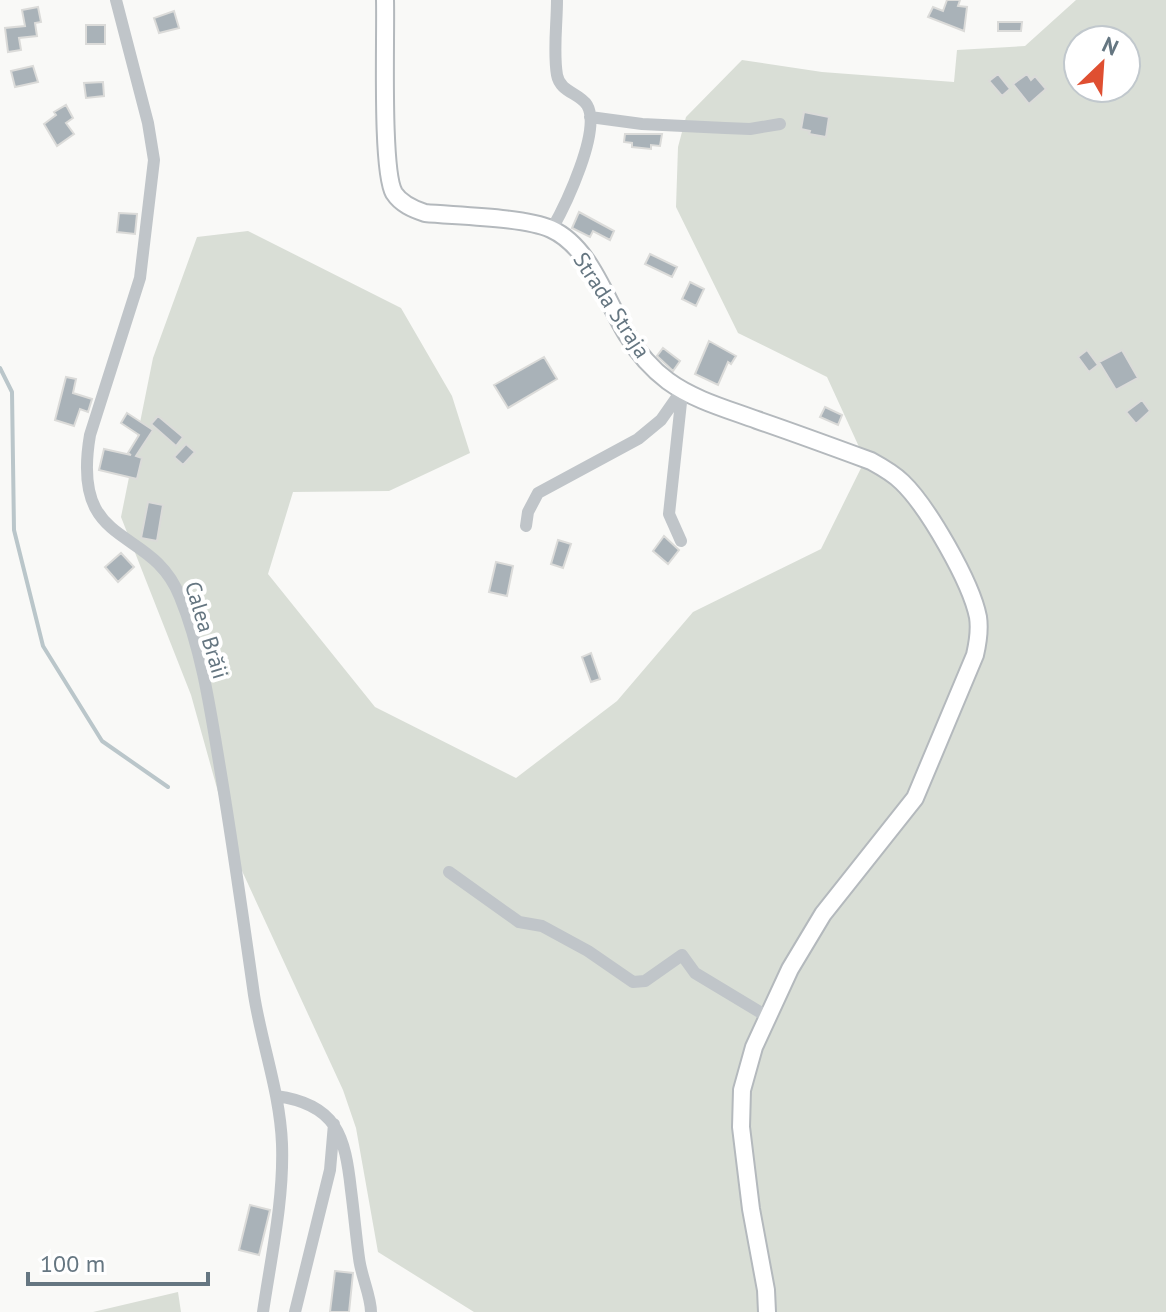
<svg xmlns="http://www.w3.org/2000/svg" width="1166" height="1312" viewBox="0 0 1166 1312" font-family="'PT Sans',sans-serif">
<style>
.green{fill:#d9ded6;fill-rule:evenodd}
.lines{fill:none;stroke-linecap:round;stroke-linejoin:round}
.stream{stroke:#bac6ca;stroke-width:4}
.building{fill:#a9b2b8;stroke:#dbdbd9;stroke-width:2}
.major-casing{stroke:#b4b9bd;stroke-width:20}
.minor{stroke:#c0c5c9;stroke-width:12}
.major{stroke:#fff;stroke-width:16}
.labels{text-anchor:middle;stroke-width:8;stroke-linejoin:round;paint-order:stroke}
.street-label{font-size:22px;fill:#657681;stroke:#fff}
</style>
<rect width="100%" height="100%" fill="#f9f9f7"/>
<path class="green" d="M 1076,0 L 1166,0 L 1166,1312 L 474,1312 L 378,1252 L 356,1128 L 343,1090 L 237,860 L 191,695 L 121,517 L 153,358 L 197,237 L 248,231 L 401,308 L 452,396 L 470,453 L 389,491 L 293,492 L 268,574 L 375,707 L 516,778 L 617,701 L 693,612 L 821,549 L 865,460 L 827,377 L 738,333 L 676,207 L 678,147 L 686,117 L 742,60 L 822,72 L 954,82 L 957,50 L 1025,46 ZM 1078,40 L 1126,40 L 1126,88 L 1078,88 Z
M 178,1292 L 181,1312 L 93,1312 Z"/>
<g class="lines">
<path class="stream" d="M 0,368 L 12,392 L 14,530 L 43,646 L 102,741 L 168,787"/>
</g>
<path class="building" d="M 947,0 L 960,0 L 958,6 L 967,7 L 964,31 L 928,17 L 933,7 L 943,11 Z
M 38,7 L 41,22 L 35,23 L 37,36 L 19,38 L 21,50 L 8,52 L 5,28 L 25,26 L 22,10 Z
M 174,11 L 179,28 L 159,33 L 154,18 Z
M 998,22 L 1022,22 L 1021,31 L 998,31 Z
M 86,25 L 105,25 L 105,44 L 86,44 Z
M 33,66 L 38,82 L 15,87 L 11,71 Z
M 998,74 L 1010,89 L 1002,96 L 989,81 Z
M 1027,74 L 1031,80 L 1035,76 L 1046,89 L 1029,104 L 1013,84 Z
M 103,82 L 104,96 L 86,98 L 84,83 Z
M 66,105 L 73,118 L 66,123 L 74,134 L 57,146 L 44,124 L 56,115 L 54,112 Z
M 804,112 L 829,117 L 826,137 L 809,134 L 810,131 L 801,129 Z
M 625,134 L 662,134 L 660,146 L 651,145 L 651,149 L 632,147 L 632,143 L 624,142 Z
M 579,212 L 614,231 L 610,240 L 593,231 L 590,237 L 572,228 Z
M 119,213 L 137,214 L 135,234 L 117,232 Z
M 650,254 L 677,267 L 672,277 L 645,264 Z
M 690,282 L 704,289 L 696,306 L 682,299 Z
M 709,341 L 736,356 L 731,364 L 728,362 L 718,385 L 695,374 Z
M 663,348 L 680,361 L 673,371 L 657,356 Z
M 1087,350 L 1098,365 L 1089,372 L 1078,357 Z
M 1122,350 L 1138,378 L 1116,390 L 1099,362 Z
M 544,357 L 557,379 L 508,408 L 494,385 Z
M 66,377 L 76,379 L 73,393 L 92,399 L 88,412 L 80,409 L 74,426 L 55,420 Z
M 1142,400 L 1150,411 L 1136,424 L 1126,412 Z
M 825,407 L 842,415 L 838,425 L 820,417 Z
M 127,413 L 153,430 L 136,456 L 142,458 L 137,479 L 99,470 L 104,449 L 131,455 L 128,453 L 139,435 L 121,423 Z
M 158,416 L 183,437 L 176,446 L 151,424 Z
M 186,444 L 195,452 L 183,465 L 174,457 Z
M 148,502 L 163,505 L 157,541 L 141,538 Z
M 664,536 L 679,550 L 668,564 L 653,551 Z
M 558,540 L 571,544 L 563,568 L 551,564 Z
M 121,553 L 134,567 L 118,582 L 105,567 Z
M 496,562 L 513,566 L 507,596 L 489,592 Z
M 591,653 L 600,679 L 591,682 L 582,657 Z
M 250,1205 L 270,1210 L 259,1255 L 239,1250 Z
M 335,1271 L 353,1273 L 349,1312 L 330,1312 Z"/>
<g class="lines">
<defs>
<path id="major" d="M 385,0 C 386,35 381,170 394,193 C 401,204 413,209 425,213 C 457,216 524,217 551,229 C 591,247 606,302 628,336 C 638,353 652,369 668,381 C 694,400 727,409 757,420 C 795,433 833,447 871,461 C 882,467 893,473 902,482 C 928,507 971,582 978,617 C 980,630 978,642 975,655 L 915,798 L 823,914 L 790,969 L 754,1047 L 742,1090 L 741,1127 L 751,1209 L 766,1290 L 767,1312"/>
</defs>
<use href="#major" class="major-casing"/>
<path class="minor" d="M 116,0 L 148,123 L 154,160 L 140,278 L 90,435 C 70,552 151,523 180,597 C 201,648 210,707 219,762 C 232,839 243,917 254,995 C 262,1045 280,1093 282,1144 C 284,1200 271,1257 263,1312
M 590,117 L 642,124 L 725,128 L 750,129 L 780,124
M 552,229 C 565,206 602,130 587,105 C 579,93 560,92 557,75 C 553,52 557,24 557,0
M 526,526 L 528,512 L 538,493 L 638,439 L 661,420 L 682,390
M 681,541 L 669,514 L 682,393
M 449,872 L 519,922 L 542,926 L 588,951 L 633,982 L 645,981 L 682,955 L 695,973 L 768,1017
M 276,1096 C 337,1104 345,1136 351,1190 C 354,1213 356,1236 359,1258 C 361,1276 371,1296 371,1312
M 295,1312 L 330,1170 L 334,1124"/>
<use href="#major" class="major"/>
</g>
<g class="labels">
<g class="street-label">
<text transform="translate(612 305) rotate(57)" y="8">Strada Straja</text>
<text transform="translate(207 630) rotate(73)" y="8">Calea Brăii</text>
</g>
</g>
<g transform="translate(1102 64) rotate(25)"><circle r="38" fill="#ffffff" stroke="#c1c8cd" stroke-width="2"/>
<path d="M0-6L14 30L0 20L-14 30Z" fill="#df4f31"/>
<text y="-12" font-size="22" font-weight="bold" text-anchor="middle" fill="#657681">N</text>
</g>
<path d="M28 1272v12h180v-12" fill="none" stroke="#657681" stroke-width="4"/>
<text x="40" y="1272" font-size="24" fill="#657681" stroke="#ffffff" stroke-width="6" paint-order="stroke">100 m</text>
</svg>
